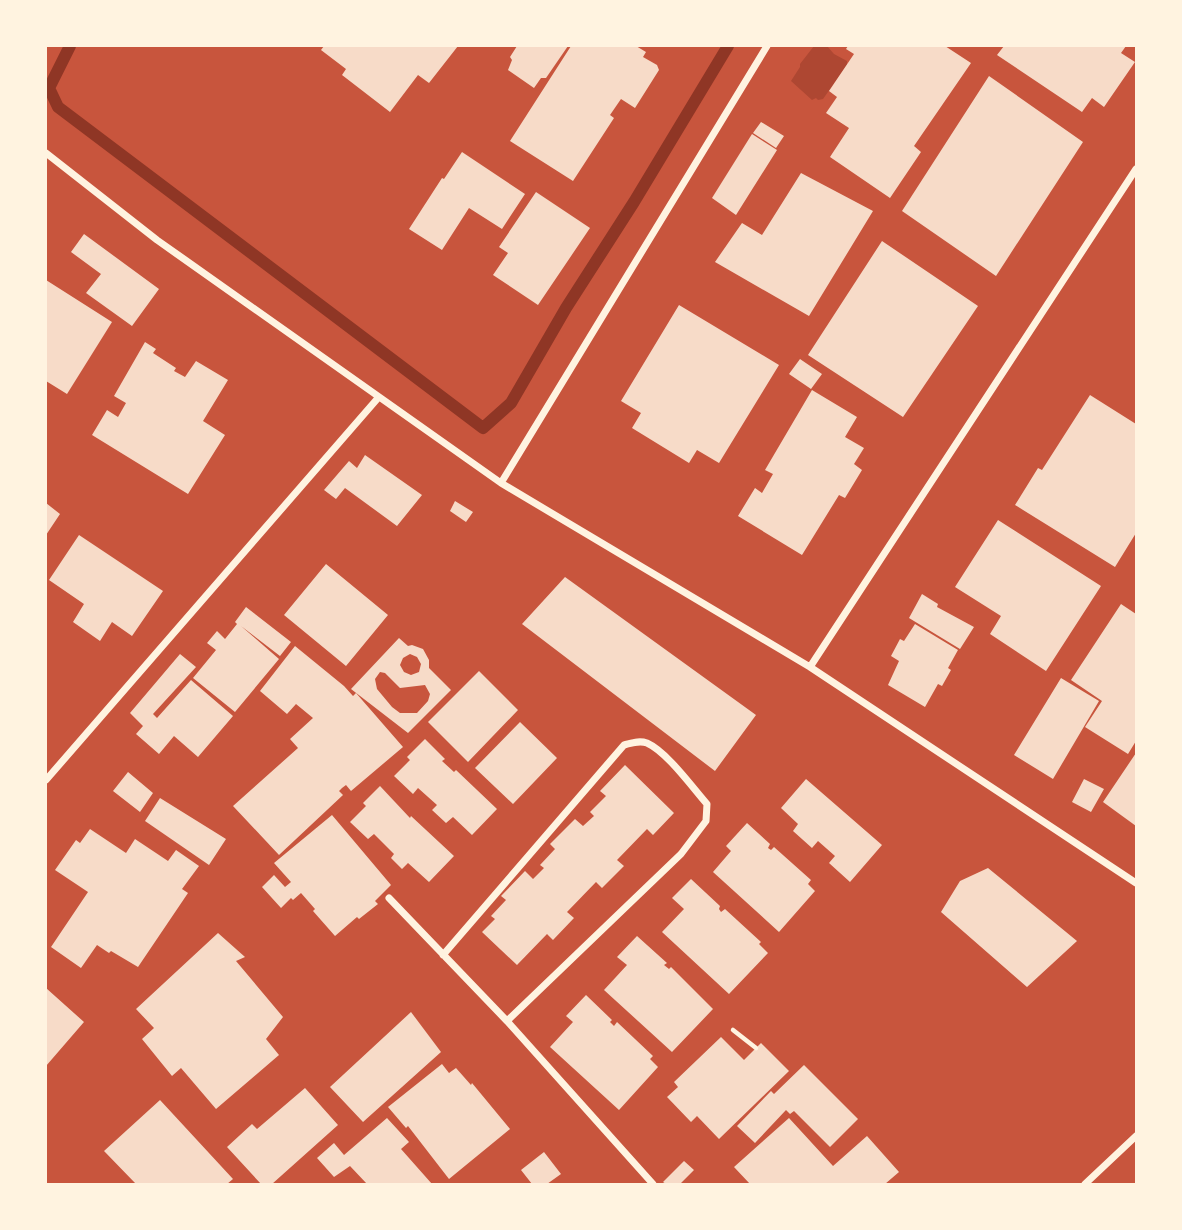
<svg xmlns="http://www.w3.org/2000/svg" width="1182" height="1230" viewBox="0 0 1182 1230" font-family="'Space Grotesk',sans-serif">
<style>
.green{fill:#ae4732}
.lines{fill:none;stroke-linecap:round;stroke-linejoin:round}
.stream{stroke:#8f3625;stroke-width:12}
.building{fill:#f7dbc8;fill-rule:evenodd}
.path{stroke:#fff3e0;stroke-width:4.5}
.minor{stroke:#fff3e0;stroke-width:7}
</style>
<rect width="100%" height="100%" fill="#c8553d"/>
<path class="green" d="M 814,46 L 827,46 L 834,54 L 847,61 L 847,65 L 823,99 L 818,100 L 816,98 L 812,100 L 791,81 L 800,67 L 800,64 Z"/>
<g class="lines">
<path class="stream" d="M 70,46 L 49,88 L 58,107 L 483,428 L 511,403 L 566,308 L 634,202 L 728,46"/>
</g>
<path class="building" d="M 324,46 L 458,46 L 429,83 L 418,75 L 390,112 L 342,75 L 346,69 L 321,50 Z
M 517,46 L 568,46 L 546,78 L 541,78 L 534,88 L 508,70 L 512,60 L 510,57 Z
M 571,46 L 636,46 L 646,52 L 643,57 L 657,65 L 659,70 L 635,108 L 621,99 L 610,115 L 614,118 L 573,181 L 510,141 Z
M 848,46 L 945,46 L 971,63 L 914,146 L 921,152 L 890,198 L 830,157 L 849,128 L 826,113 L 837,97 L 829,91 L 854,54 L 846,49 Z
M 1004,46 L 1126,46 L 1121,53 L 1135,62 L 1104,107 L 1092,98 L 1082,112 L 997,55 Z
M 989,76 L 1083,142 L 996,276 L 902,211 Z
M 761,122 L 784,136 L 776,148 L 753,133 Z
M 752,134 L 777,150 L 736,215 L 712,198 Z
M 462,152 L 525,194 L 502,229 L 469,208 L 442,250 L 409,229 L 442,178 L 444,179 Z
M 801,173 L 873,211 L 809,316 L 715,262 L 742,223 L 762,235 Z
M 536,192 L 590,228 L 538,305 L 493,275 L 508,253 L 499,247 Z
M 84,234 L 159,289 L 132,326 L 86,293 L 101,274 L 71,252 Z
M 882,241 L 978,306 L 903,417 L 808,355 Z
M 46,280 L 112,322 L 67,394 L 46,381 Z
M 679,305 L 779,365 L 719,463 L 697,450 L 689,463 L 632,428 L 641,413 L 621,401 Z
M 145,342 L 156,349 L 153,353 L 176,368 L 174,371 L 185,377 L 196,361 L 228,380 L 203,421 L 225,435 L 188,494 L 92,435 L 107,410 L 118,417 L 126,403 L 114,396 Z
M 800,359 L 822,374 L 811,389 L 789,374 Z
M 812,390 L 857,417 L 845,437 L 864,448 L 854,464 L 862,470 L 845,498 L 839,495 L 802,555 L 738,516 L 755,488 L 762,493 L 773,474 L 765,470 Z
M 1090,395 L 1136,424 L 1136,533 L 1115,567 L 1015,505 L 1038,468 L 1042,470 Z
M 365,455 L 422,495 L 397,526 L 345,488 L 336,499 L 324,490 L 349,461 L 357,468 Z
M 455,501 L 473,512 L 466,522 L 450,511 Z
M 46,503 L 60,514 L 46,535 Z
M 998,520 L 1101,586 L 1046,671 L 990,634 L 1001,616 L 955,587 Z
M 79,535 L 163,591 L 132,636 L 112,622 L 100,641 L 73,622 L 84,604 L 49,580 Z
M 326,564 L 388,615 L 346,666 L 284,615 Z
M 565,577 L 756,715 L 715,771 L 522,624 Z
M 922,594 L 938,604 L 937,607 L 974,627 L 960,649 L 909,618 Z
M 1121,604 L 1136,614 L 1136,741 L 1128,754 L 1085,727 L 1102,701 L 1071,680 Z
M 246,607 L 291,642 L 280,656 L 241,626 L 279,659 L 235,712 L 193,678 L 216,650 L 207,643 L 217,631 L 225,639 L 237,624 L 235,622 Z
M 915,624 L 958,650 L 948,668 L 951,670 L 942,686 L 938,684 L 925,707 L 888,685 L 899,661 L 891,656 L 900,639 L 904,641 Z
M 399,638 L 408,646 L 412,645 L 423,649 L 429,660 L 429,668 L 451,690 L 408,733 L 351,689 ZM 410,654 L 417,657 L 421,664 L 419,672 L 411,675 L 404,672 L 400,665 L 403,658 ZM 380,672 L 385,673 L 400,688 L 425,685 L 430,694 L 428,701 L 417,713 L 400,713 L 392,707 L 377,689 L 375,679 Z
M 295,646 L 344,686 L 353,696 L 356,693 L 403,747 L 351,791 L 346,785 L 342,788 L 339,791 L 343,795 L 279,855 L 233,806 L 298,748 L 290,739 L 313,718 L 296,704 L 287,714 L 260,691 Z
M 180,654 L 196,667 L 153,714 L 157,718 L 191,680 L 233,716 L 198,757 L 174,736 L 159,754 L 136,734 L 143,726 L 130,713 Z
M 479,671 L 518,710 L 468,762 L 428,722 Z
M 1061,678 L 1099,701 L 1053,779 L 1014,755 Z
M 520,722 L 557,758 L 513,804 L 475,768 Z
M 425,739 L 445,759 L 442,761 L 454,772 L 456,770 L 497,809 L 472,835 L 453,817 L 446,823 L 432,810 L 437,805 L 418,788 L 413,794 L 394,776 L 410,760 L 407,757 Z
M 1136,753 L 1136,826 L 1103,802 Z
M 625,765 L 674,813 L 653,835 L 647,829 L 617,860 L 624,866 L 602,888 L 596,882 L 567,912 L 574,918 L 553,940 L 547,934 L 517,965 L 482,932 L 495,919 L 491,916 L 506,900 L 501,896 L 525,871 L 533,879 L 544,868 L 540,865 L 555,849 L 550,844 L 575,819 L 583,826 L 594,816 L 590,812 L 606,796 L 600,791 Z
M 128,772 L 153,793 L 140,812 L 113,791 Z
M 806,779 L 882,845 L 850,882 L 829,863 L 835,856 L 818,841 L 812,848 L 793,831 L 798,824 L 781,808 Z
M 1084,779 L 1104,789 L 1091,812 L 1072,802 Z
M 380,786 L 410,818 L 411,816 L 454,856 L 429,882 L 408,863 L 402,869 L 391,858 L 394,854 L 374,834 L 368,839 L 350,822 L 366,806 L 363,803 Z
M 160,798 L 226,839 L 209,865 L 145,821 Z
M 332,815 L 391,885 L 375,901 L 378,904 L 359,919 L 357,917 L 335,936 L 313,911 L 315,909 L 301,893 L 293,900 L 291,898 L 281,908 L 262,887 L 274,875 L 285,887 L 291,882 L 274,863 Z
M 747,823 L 770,844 L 768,848 L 771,850 L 774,847 L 811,880 L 808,884 L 815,891 L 779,932 L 713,872 L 731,851 L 726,846 Z
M 90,829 L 126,853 L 135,839 L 168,861 L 176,850 L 199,866 L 182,889 L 188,893 L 138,967 L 111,951 L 109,953 L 97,945 L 81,968 L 51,947 L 88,892 L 55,870 L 76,840 L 80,843 Z
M 988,868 L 1077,941 L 1027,987 L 941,912 L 960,881 Z
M 691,879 L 720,906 L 719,909 L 721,912 L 725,909 L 761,942 L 759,944 L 768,953 L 729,994 L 662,932 L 684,909 L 672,898 Z
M 218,933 L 245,957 L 236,961 L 283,1017 L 266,1039 L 279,1055 L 216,1109 L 181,1068 L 172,1076 L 142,1039 L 154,1028 L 136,1009 Z
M 637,936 L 667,963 L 664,965 L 669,969 L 671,967 L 713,1009 L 672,1052 L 604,990 L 627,965 L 617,957 Z
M 46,988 L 84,1022 L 46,1066 Z
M 586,995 L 612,1020 L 610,1022 L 614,1026 L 617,1022 L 653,1056 L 650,1059 L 658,1067 L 619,1110 L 550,1047 L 573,1022 L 566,1016 Z
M 411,1012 L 441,1052 L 363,1122 L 330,1087 Z
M 721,1037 L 744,1060 L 761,1043 L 789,1071 L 719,1139 L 697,1116 L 691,1122 L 667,1097 L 678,1087 L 674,1082 Z
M 442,1064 L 449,1073 L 456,1068 L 471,1085 L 472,1083 L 510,1129 L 449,1179 L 408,1126 L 406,1128 L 388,1107 Z
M 804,1065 L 858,1119 L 830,1147 L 794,1111 L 790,1114 L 786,1110 L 755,1143 L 737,1126 L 771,1091 L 774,1094 Z
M 305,1088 L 338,1125 L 272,1184 L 261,1184 L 227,1147 L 252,1124 L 257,1129 Z
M 160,1100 L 233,1179 L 227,1184 L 136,1184 L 104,1151 Z
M 387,1118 L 409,1142 L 401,1149 L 432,1184 L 367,1184 L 350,1166 L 334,1177 L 317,1158 L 334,1143 L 344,1155 Z
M 789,1118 L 833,1166 L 867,1136 L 899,1172 L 885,1184 L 750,1184 L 734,1167 Z
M 544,1152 L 561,1174 L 547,1184 L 532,1184 L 521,1170 Z
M 684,1161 L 694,1170 L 680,1184 L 666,1184 L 663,1182 Z"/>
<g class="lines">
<path class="path" d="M 733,1030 L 756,1048"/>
<path class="minor" d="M 46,153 L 157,240 L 501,483 L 810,667 L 1136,883
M 501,483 L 767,46
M 810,667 L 1136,169
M 46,780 L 378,398
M 389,898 L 507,1021 L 653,1184
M 443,955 L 624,745 C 632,743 639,740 647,743 C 667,752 692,787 707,804 L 706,821 L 681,854 L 507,1021
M 1085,1184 L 1136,1136"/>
</g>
<rect width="1182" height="1230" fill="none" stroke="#fff3e0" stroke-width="94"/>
</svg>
